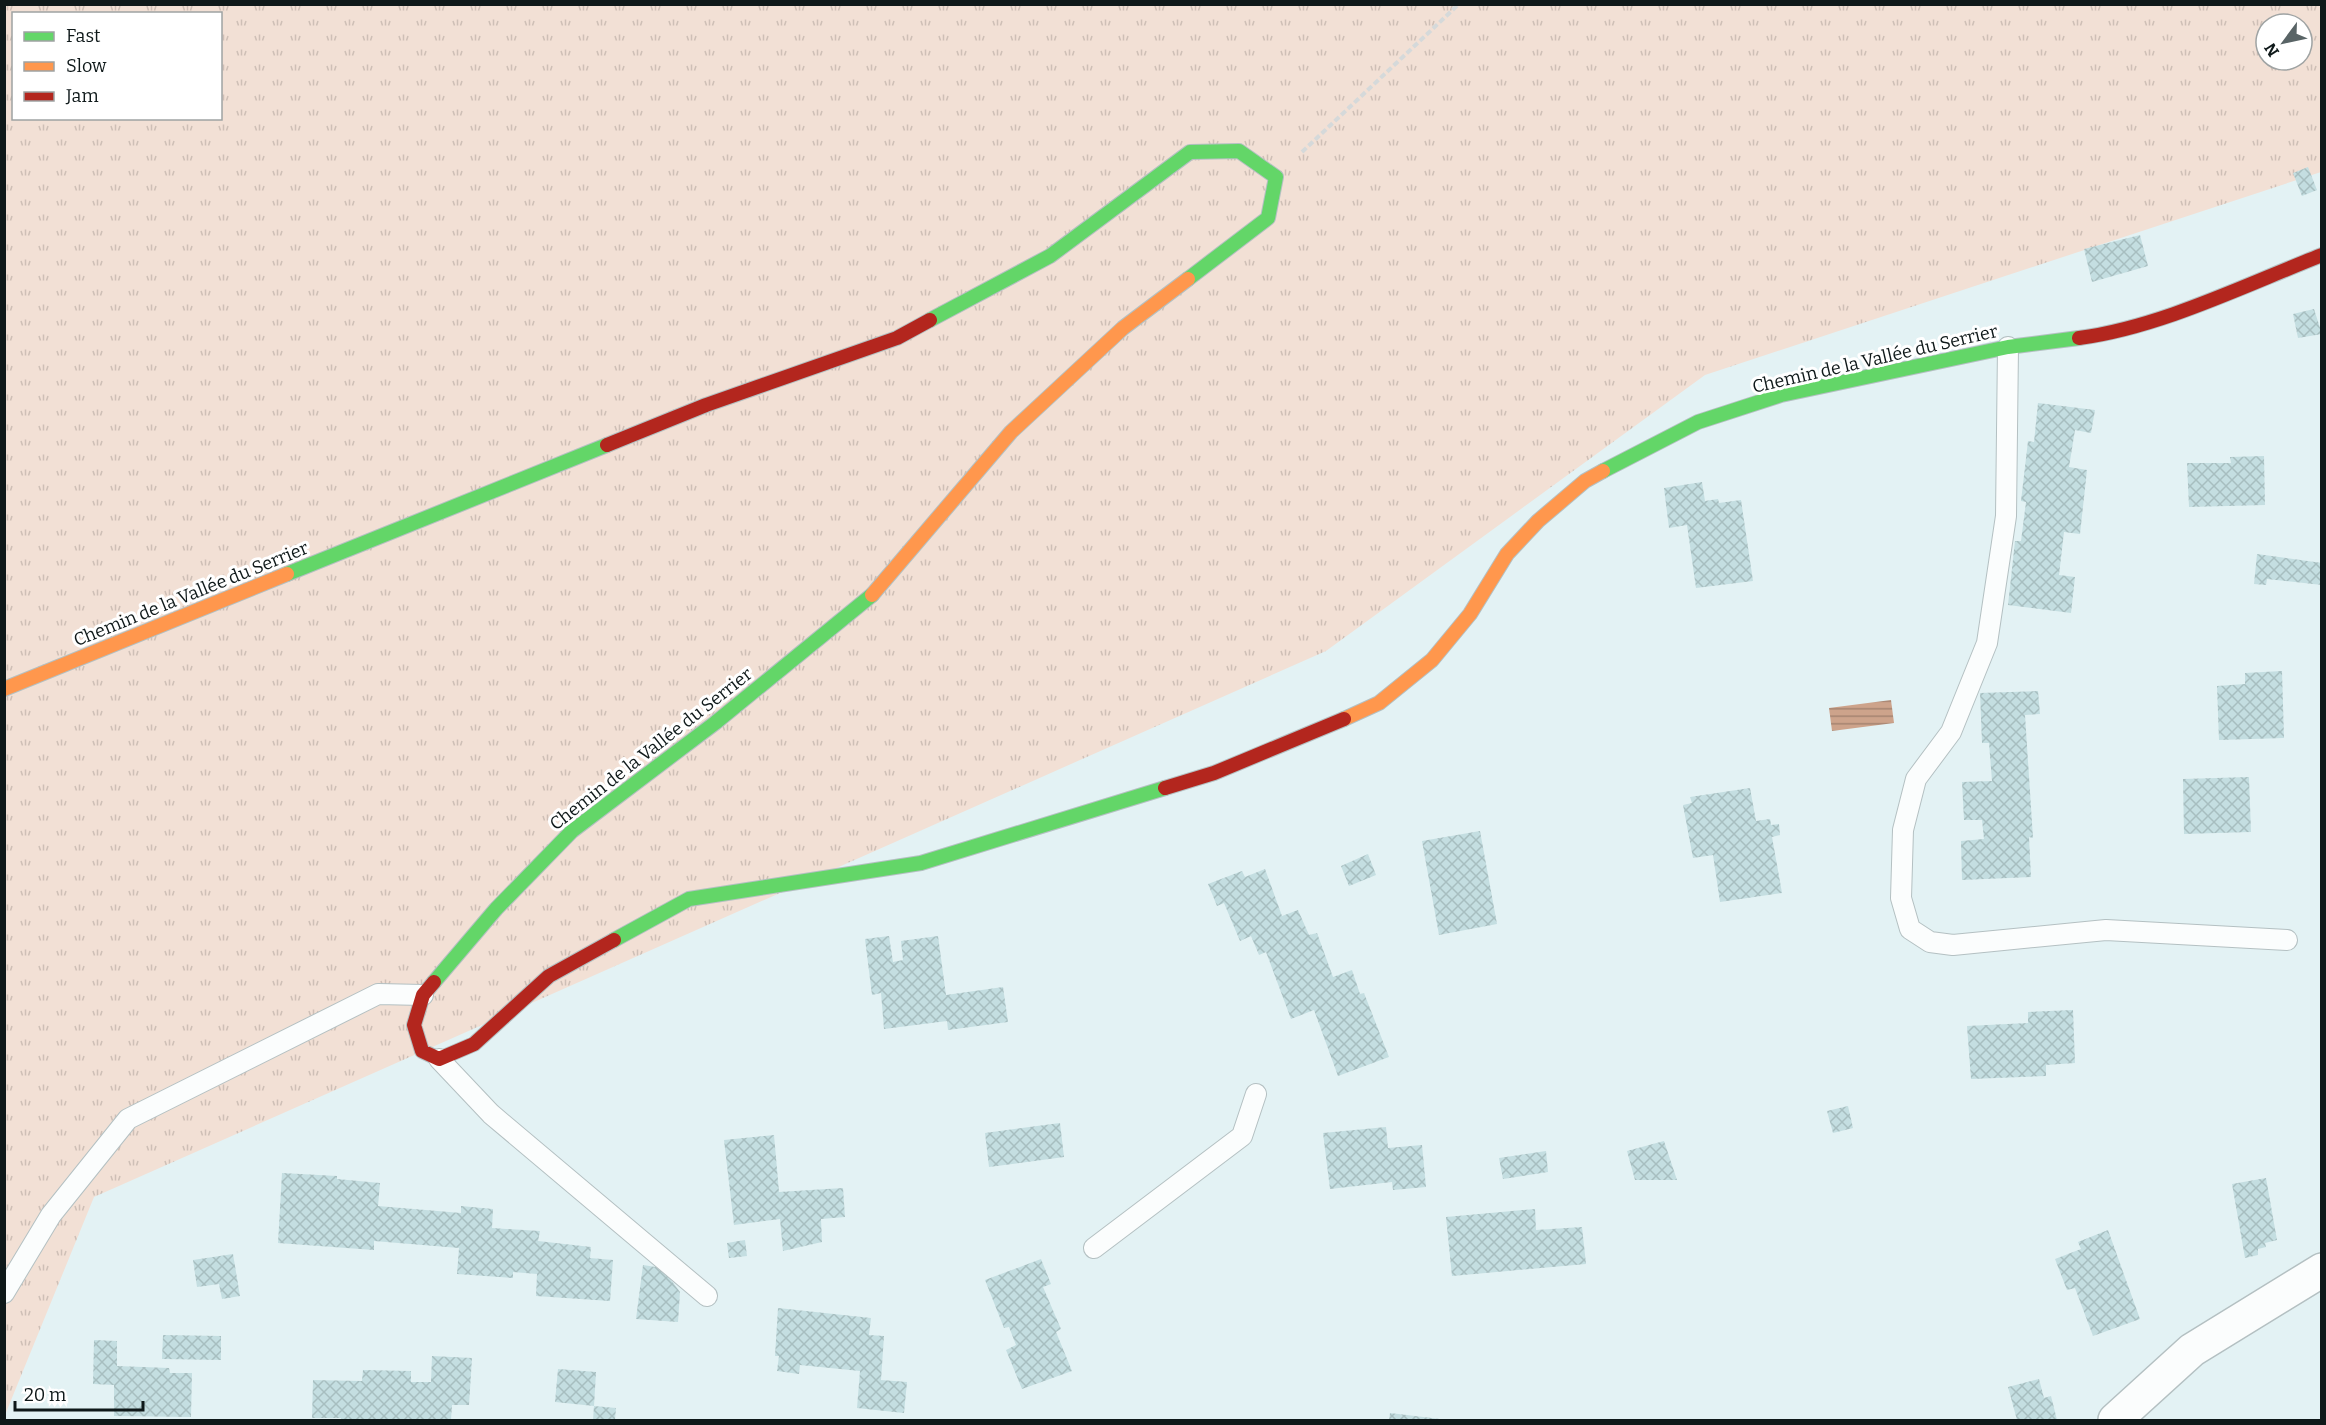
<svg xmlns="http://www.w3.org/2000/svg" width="2326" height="1425" viewBox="0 0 2326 1425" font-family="Bitter,serif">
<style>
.grass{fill:url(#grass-tufts);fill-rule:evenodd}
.water{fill:url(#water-rules)}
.building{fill:url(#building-cross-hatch)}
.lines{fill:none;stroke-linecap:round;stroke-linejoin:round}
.lane-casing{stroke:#b4c0c2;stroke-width:22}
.street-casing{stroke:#b4c0c2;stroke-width:36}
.fast-casing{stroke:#b4c0c2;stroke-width:16}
.slow-casing{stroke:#b4c0c2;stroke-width:16}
.jam-casing{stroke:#b4c0c2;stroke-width:16}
.path{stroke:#d5d9da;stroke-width:4;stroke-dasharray:6 3;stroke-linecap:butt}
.lane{stroke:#fbfdfd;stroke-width:20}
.street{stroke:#fbfdfd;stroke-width:33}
.fast{stroke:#63d668;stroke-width:14}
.slow{stroke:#ff974d;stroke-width:14}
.jam{stroke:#b3261e;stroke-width:14}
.labels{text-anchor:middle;stroke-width:6;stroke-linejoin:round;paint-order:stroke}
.street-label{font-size:18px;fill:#0e1819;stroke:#fff}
</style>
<defs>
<pattern id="grass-tufts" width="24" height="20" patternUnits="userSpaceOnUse" patternTransform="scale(1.5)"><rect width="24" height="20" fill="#f2e0d5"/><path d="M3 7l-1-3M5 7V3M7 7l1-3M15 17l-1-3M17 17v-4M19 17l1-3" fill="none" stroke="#cebfb6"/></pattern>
<pattern id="water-rules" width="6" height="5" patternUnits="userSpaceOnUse" patternTransform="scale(1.5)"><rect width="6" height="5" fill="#cda38b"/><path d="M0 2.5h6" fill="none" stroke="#a58471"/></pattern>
<pattern id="building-cross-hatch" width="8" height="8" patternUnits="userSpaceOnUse" patternTransform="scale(1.5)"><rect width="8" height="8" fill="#c4dee1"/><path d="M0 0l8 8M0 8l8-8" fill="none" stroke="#a7bec0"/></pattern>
</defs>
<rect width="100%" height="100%" fill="#e3f2f4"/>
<path class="grass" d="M 5,5 L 2321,5 L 2321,172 L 1705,375 L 1326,651 L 94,1197 L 5,1415 ZM 14,14 L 220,14 L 220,118 L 14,118 ZM 2266,24 L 2302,24 L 2302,60 L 2266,60 Z"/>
<path class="water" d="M 1891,700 L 1894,723 L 1832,731 L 1829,708 Z"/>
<path class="building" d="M 2308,167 L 2317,190 L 2302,196 L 2293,173 Z
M 2140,235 L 2148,266 L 2092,282 L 2084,249 Z
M 2314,309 L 2322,334 L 2298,338 L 2293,314 Z
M 2038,403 L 2095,410 L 2091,433 L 2075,430 L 2069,467 L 2087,470 L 2080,534 L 2064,532 L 2059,575 L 2075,577 L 2071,613 L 2008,605 L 2015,541 L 2021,541 L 2026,502 L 2021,501 L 2028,441 L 2034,442 Z
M 2264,456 L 2265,505 L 2189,507 L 2187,463 L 2231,463 L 2230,457 Z
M 1702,482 L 1705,501 L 1718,499 L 1719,503 L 1741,500 L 1753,581 L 1696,588 L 1687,525 L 1669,528 L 1664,488 Z
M 2257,554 L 2322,563 L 2322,585 L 2267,579 L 2266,585 L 2254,584 Z
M 2282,671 L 2284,738 L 2219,740 L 2217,686 L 2245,684 L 2245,673 Z
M 2038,691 L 2040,714 L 2025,715 L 2033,838 L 2029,837 L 2031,877 L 1962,880 L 1961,841 L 1984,839 L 1982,820 L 1964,820 L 1962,782 L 1992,781 L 1989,743 L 1982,743 L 1980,693 Z
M 2249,777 L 2251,832 L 2184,834 L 2183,779 Z
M 1750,788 L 1756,821 L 1770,819 L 1771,825 L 1779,824 L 1780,835 L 1772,837 L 1782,893 L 1720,902 L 1713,855 L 1693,858 L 1683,805 L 1692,803 L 1690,797 Z
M 1480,831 L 1497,924 L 1439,935 L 1422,841 Z
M 1368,854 L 1376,875 L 1349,886 L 1341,866 Z
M 1265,869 L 1282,916 L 1298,910 L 1309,935 L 1317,933 L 1333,977 L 1352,970 L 1360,994 L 1364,993 L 1389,1057 L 1338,1076 L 1314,1010 L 1291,1019 L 1266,952 L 1259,955 L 1251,936 L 1240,941 L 1224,903 L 1217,906 L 1208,884 L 1242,871 L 1245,877 Z
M 889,936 L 893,962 L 903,960 L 901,941 L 938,936 L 946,995 L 1003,987 L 1008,1022 L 948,1030 L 947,1021 L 884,1029 L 881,993 L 872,995 L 865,939 Z
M 2073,1010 L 2075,1063 L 2046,1065 L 2046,1076 L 1971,1079 L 1967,1026 L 2028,1023 L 2028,1012 Z
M 1848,1106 L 1853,1128 L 1833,1133 L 1827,1111 Z
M 1060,1123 L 1064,1157 L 989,1167 L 985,1133 Z
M 1386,1127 L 1388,1148 L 1422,1145 L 1426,1187 L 1393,1190 L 1392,1182 L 1330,1189 L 1323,1133 Z
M 774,1135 L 779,1192 L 843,1188 L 845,1217 L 821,1219 L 822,1242 L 783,1251 L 780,1219 L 734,1225 L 724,1140 Z
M 1664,1141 L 1677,1180 L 1635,1180 L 1627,1151 Z
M 1546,1151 L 1548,1172 L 1503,1179 L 1499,1158 Z
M 282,1173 L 337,1176 L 337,1179 L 380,1183 L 378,1206 L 461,1213 L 461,1206 L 493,1209 L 492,1228 L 540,1231 L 538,1241 L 591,1247 L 590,1258 L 613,1260 L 610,1301 L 536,1296 L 537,1274 L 513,1272 L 513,1278 L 457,1274 L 459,1248 L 374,1241 L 374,1250 L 278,1243 Z
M 2266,1178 L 2277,1240 L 2265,1243 L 2266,1247 L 2258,1249 L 2258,1255 L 2245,1258 L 2232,1184 Z
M 1535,1209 L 1536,1230 L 1582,1227 L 1586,1264 L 1452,1276 L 1446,1217 Z
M 2108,1230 L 2140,1319 L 2093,1336 L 2075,1288 L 2067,1290 L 2055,1259 L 2081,1249 L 2078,1242 Z
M 745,1240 L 747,1256 L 729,1258 L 727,1243 Z
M 233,1254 L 240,1296 L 222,1299 L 219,1284 L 197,1287 L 193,1260 Z
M 1041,1259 L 1051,1284 L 1043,1287 L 1061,1329 L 1056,1332 L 1072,1371 L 1022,1389 L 1006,1350 L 1016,1345 L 1009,1327 L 1004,1328 L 985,1280 Z
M 643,1265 L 662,1268 L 680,1292 L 678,1322 L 636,1319 Z
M 778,1308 L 871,1318 L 869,1335 L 884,1336 L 881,1380 L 907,1382 L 904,1413 L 857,1408 L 860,1371 L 800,1365 L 799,1374 L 777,1371 L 779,1356 L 775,1356 Z
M 163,1335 L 221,1336 L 221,1360 L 162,1359 Z
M 94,1340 L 117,1341 L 117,1366 L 169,1368 L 170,1373 L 192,1373 L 191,1417 L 114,1416 L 114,1385 L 93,1384 Z
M 432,1356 L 472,1358 L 469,1405 L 452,1405 L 451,1420 L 341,1420 L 341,1418 L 312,1418 L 313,1380 L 362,1381 L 363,1370 L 411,1371 L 411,1382 L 431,1382 Z
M 558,1369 L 596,1372 L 594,1406 L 616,1408 L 615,1420 L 593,1420 L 594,1406 L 555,1402 Z
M 2039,1379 L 2044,1398 L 2051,1396 L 2057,1420 L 2017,1420 L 2008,1387 Z
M 1390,1413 L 1440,1419 L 1440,1420 L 1389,1420 Z"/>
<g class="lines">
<defs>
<path id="lane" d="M 2008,347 L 2006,516 L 1987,643 L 1951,732 L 1916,779 L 1903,830 L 1901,898 L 1910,929 L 1930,942 L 1953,945 L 2106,930 L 2287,940
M 439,1059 L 491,1114 L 707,1296
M 1094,1248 L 1242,1136 L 1256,1094
M 4,1293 L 51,1215 L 128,1119 L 378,994 L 423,995"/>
<path id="street" d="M 2115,1420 L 2192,1350 L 2322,1270"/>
<path id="fast" d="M 930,320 L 1050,256 L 1190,152 L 1239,151 L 1276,177 L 1268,218 L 1188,279
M 1603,471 L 1698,422 L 1781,395 L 2008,347 L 2079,338
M 287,574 L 607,445
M 614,940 L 689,899 L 921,863 L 1165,788
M 434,982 L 496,909 L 572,831 L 715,723 L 872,595"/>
<path id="slow" d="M 872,595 L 1011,432 L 1123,328 L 1188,279
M 4,689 L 287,574
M 1344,719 L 1379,703 L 1432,660 L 1470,614 L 1507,554 L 1538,521 L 1585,481 L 1603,471"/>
<path id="jam" d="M 2079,338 C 2161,327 2245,285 2322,255
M 607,445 L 706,405 L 897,338 L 930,320
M 1165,788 L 1214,773 L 1344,719
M 434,982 L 423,995 L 414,1025 L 422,1051 L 439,1059 L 474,1044 L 549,976 L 614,940"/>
</defs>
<use href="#lane" class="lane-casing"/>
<use href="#street" class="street-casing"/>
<use href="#fast" class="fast-casing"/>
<use href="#slow" class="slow-casing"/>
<use href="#jam" class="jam-casing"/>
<path class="path" d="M 1302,152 L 1459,4"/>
<use href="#lane" class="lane"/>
<use href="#street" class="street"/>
<use href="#fast" class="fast"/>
<use href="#slow" class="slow"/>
<use href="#jam" class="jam"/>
</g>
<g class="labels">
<g class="street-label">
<text transform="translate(1875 359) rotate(-13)" y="6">Chemin de la Vallée du Serrier</text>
<text transform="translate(191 594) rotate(-22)" y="6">Chemin de la Vallée du Serrier</text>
<text transform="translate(651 749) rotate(-38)" y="6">Chemin de la Vallée du Serrier</text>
</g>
</g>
<rect width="2326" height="1425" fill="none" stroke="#0e1819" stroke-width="12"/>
<rect x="12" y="12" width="210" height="108" fill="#ffffff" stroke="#9fa3a3" stroke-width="1.5"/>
<rect x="24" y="32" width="30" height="9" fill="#63d668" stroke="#9fa3a3" stroke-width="1.5"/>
<text x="66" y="42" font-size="18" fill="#0e1819">Fast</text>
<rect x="24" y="62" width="30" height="9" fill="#ff974d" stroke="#9fa3a3" stroke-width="1.5"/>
<text x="66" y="72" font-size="18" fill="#0e1819">Slow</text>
<rect x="24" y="92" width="30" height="9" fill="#b3261e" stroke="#9fa3a3" stroke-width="1.5"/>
<text x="66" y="102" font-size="18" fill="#0e1819">Jam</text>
<g transform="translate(2284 42) rotate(237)"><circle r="28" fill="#ffffff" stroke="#9fa3a3" stroke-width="1.5"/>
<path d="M0-4.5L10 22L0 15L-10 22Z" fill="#596466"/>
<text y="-9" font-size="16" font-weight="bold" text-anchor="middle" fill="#0e1819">N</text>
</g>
<path d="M15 1401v9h128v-9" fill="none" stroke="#0e1819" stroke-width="3"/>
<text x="24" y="1401" font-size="18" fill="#0e1819" stroke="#ffffff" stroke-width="4.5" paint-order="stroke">20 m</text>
</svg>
